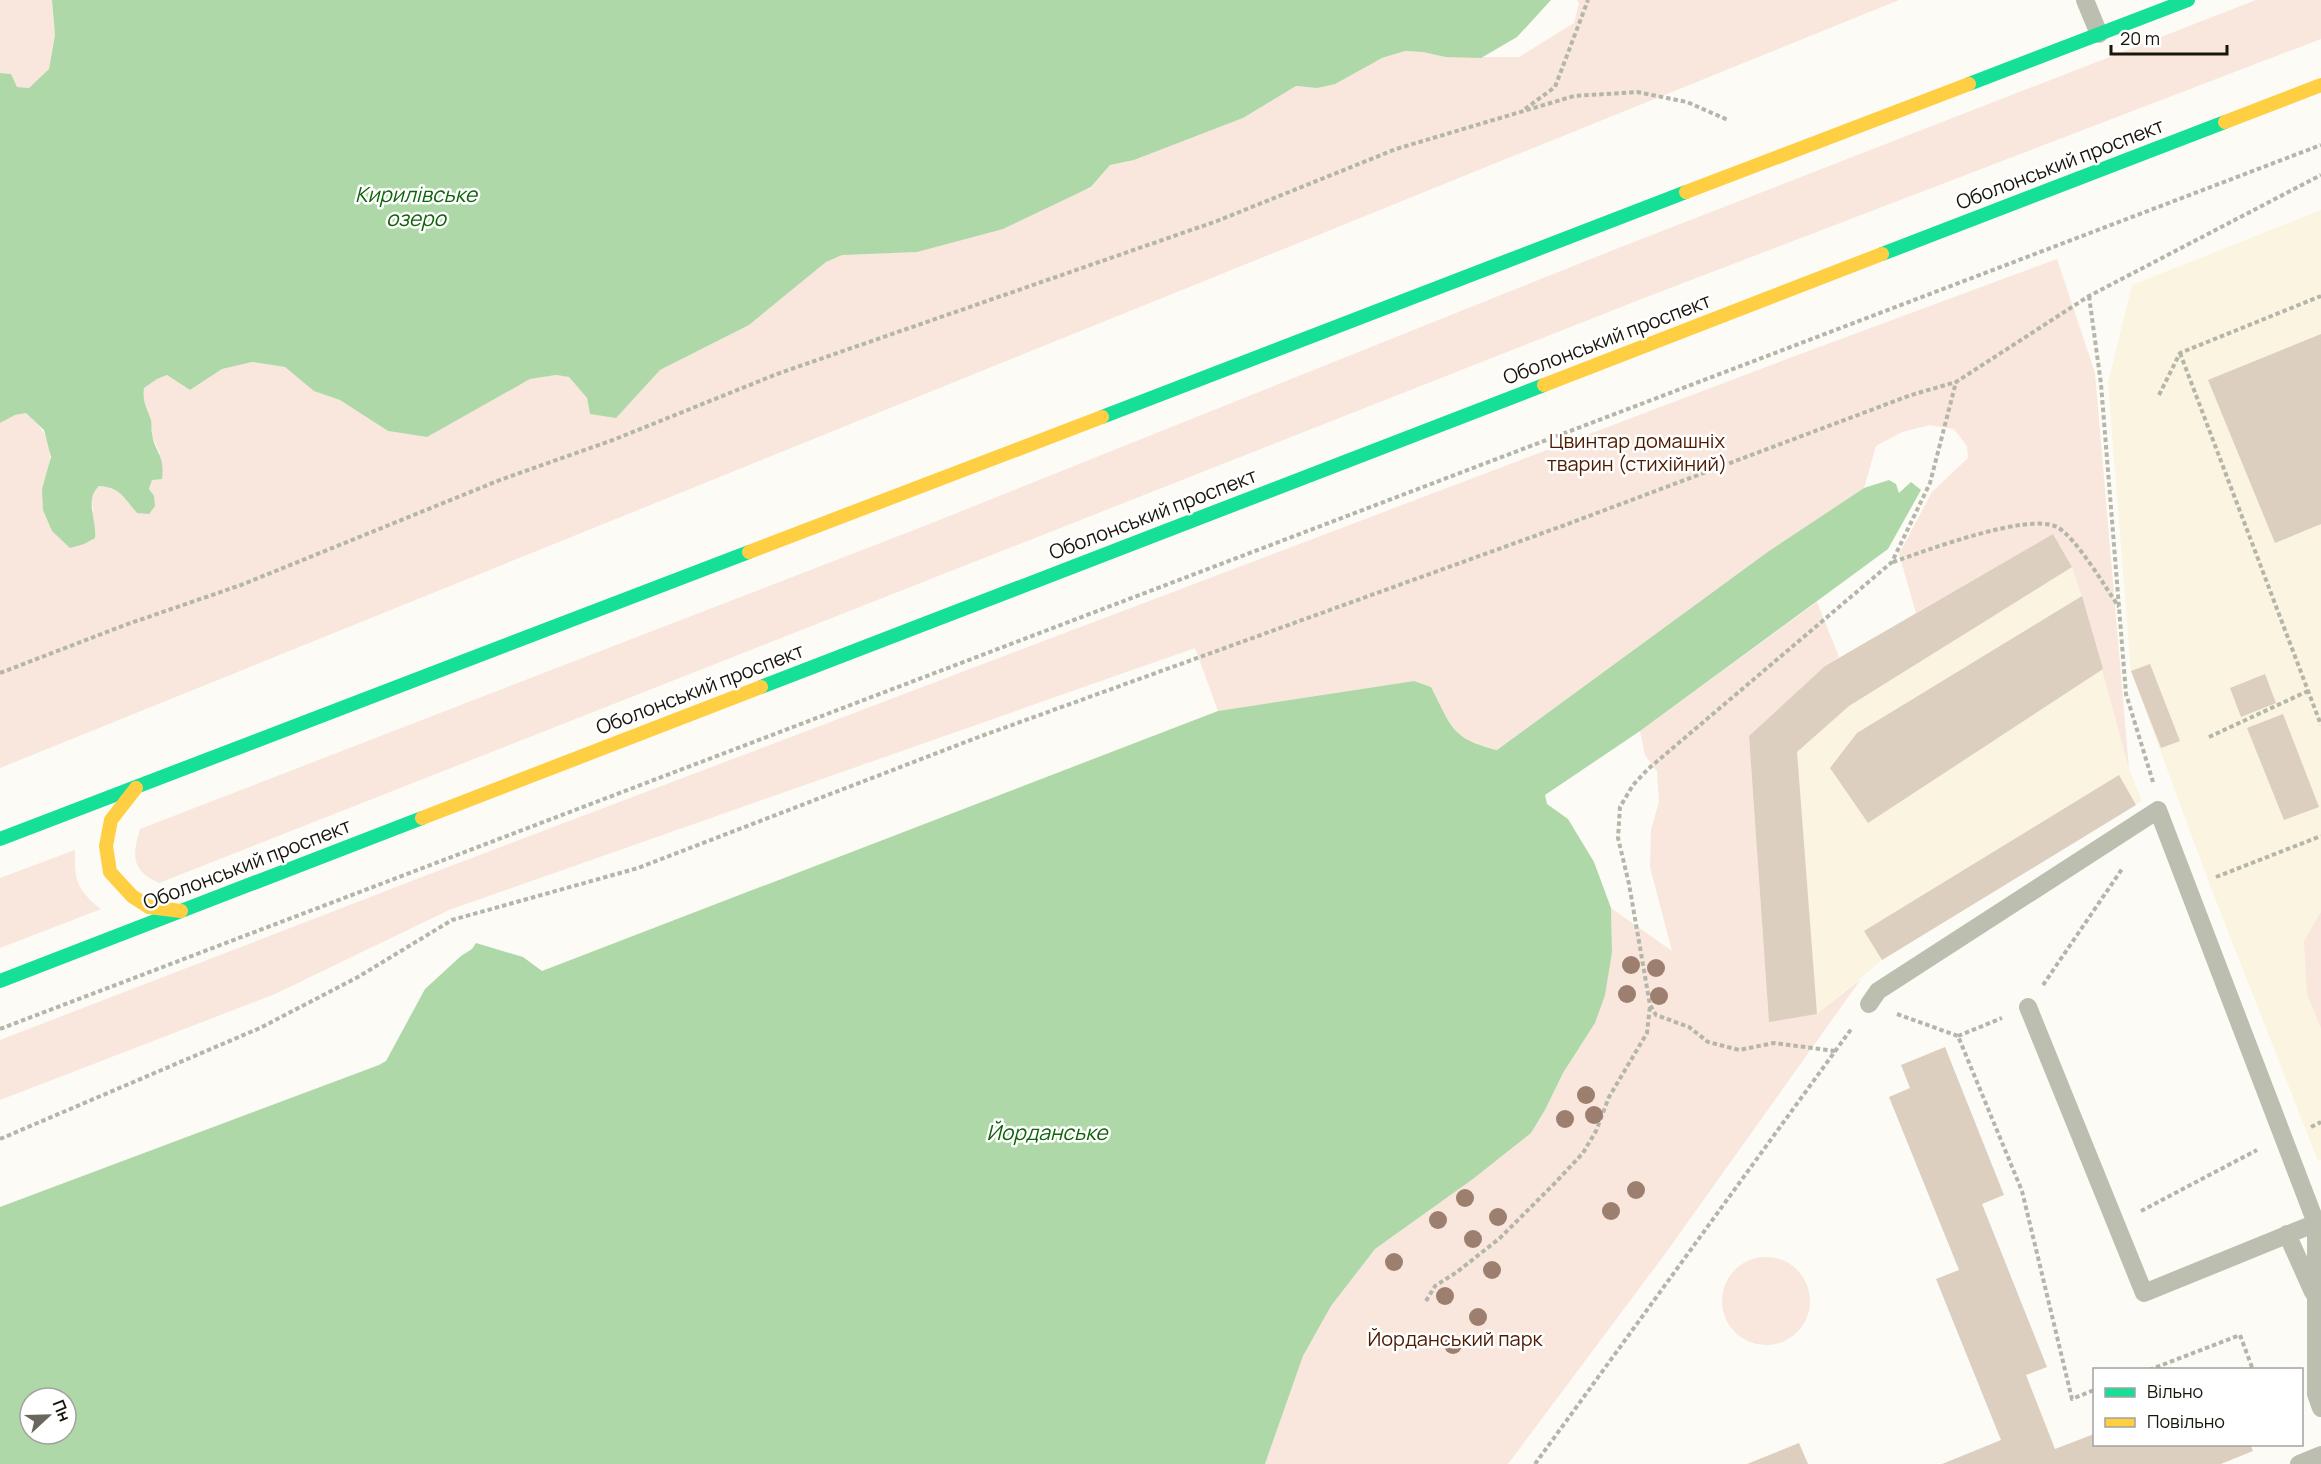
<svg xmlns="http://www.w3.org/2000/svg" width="2321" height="1464" viewBox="0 0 2321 1464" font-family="Manrope,sans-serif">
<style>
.built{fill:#faf4e0}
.green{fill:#f9e6dc}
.water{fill:#aed8a8;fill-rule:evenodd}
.building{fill:#dccfc0}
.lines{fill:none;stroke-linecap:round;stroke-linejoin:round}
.path{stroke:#b5b6aa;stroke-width:4;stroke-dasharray:4.5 3;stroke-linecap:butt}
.lane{stroke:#bcbfb0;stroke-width:18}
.fast{stroke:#16e098;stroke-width:14}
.slow{stroke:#ffcf43;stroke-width:14}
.tree{fill:#9c7f6f}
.labels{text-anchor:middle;stroke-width:5;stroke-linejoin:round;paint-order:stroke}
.street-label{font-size:20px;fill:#19160d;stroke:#fff}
.park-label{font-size:20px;fill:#4d1a02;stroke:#fff}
.water-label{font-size:21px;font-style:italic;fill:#0f6308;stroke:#fff}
</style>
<rect width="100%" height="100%" fill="#fcfbf5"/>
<path class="built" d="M 2321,210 L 2321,1160 L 2318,1161 L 2208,880 L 2131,671 L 2108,383 L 2132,285 Z
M 2053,534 L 2072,567 L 2082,596 L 2129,769 L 2142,801 L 1882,960 L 1817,1014 L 1769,1022 L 1749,736 L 1825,666 Z"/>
<path class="green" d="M 0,0 L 52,0 L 55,35 L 49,69 L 29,88 L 17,87 L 11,74 L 0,73 Z
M 1577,0 L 1899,0 L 0,768 L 0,423 L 15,415 L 26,413 C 45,429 54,445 48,470 L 94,512 C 91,501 89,494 99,486 C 120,487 124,498 137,513 L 154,496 L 149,490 L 160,453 L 152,436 L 151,420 L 142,399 L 144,388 L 157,379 L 167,375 L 190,390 L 222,369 L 252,362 L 285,367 L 314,390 L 340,400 L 388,431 L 426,437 L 530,379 L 556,375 L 569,377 L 587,398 L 590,414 L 616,417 L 660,370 L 749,325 L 826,262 L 842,254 L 917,252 L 1091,188 L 1110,165 L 1134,160 L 1243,118 L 1296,86 L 1317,88 L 1382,58 L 1405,51 L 1423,52 L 1445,57 L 1519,57 L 1574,23 L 1579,4 Z
M 2256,0 L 2321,0 L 2321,39 L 1644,298 L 159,883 C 131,870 132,856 140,829 L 927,525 L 1621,247 Z
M 2057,259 L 2095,373 L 2129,769 L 2082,596 L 2072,567 L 2053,534 L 1916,613 L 1899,554 L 1932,492 L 1968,458 L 1967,446 L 1954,429 L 1930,425 L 1902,432 L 1876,446 L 1864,488 L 1769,551 L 1497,750 C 1450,737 1452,728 1431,687 L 1414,681 L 1218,711 L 1195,648 L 449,910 L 275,994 L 0,1100 L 0,1040 L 435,872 L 1787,359 Z
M 1817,602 L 1839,657 L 1825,666 L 1749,736 L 1769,1021 L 1817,1014 L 1861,979 L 1665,1254 L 1508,1464 L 1265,1464 L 1303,1356 L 1331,1306 L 1375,1249 L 1473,1179 L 1531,1133 L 1545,1110 L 1563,1073 L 1595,1023 L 1612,952 L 1611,908 L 1672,951 L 1650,867 L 1651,830 L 1659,802 L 1657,771 L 1645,755 L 1640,731 Z
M 75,850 C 74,880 77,890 101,909 L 0,948 L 0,878 Z
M 2321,912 L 2321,1028 L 2307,994 L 2304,941 Z
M1722 1301a44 44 0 1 1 88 0a44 44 0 1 1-88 0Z"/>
<path class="water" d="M 52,0 L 1551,0 L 1517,37 L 1481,58 L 1445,57 L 1423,52 L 1405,51 L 1382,58 L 1335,84 L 1317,88 L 1296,86 L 1243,118 L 1134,160 L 1110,165 L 1091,187 L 1003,229 L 917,252 L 842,255 L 826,262 L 749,325 L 660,370 L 616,418 L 590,414 L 587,398 L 569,377 L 556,375 L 530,379 L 427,437 L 388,431 L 340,400 L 314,391 L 285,367 L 252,362 L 222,369 L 190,390 L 167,375 L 157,379 L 144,388 C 142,402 147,408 151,420 C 152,424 151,429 152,434 C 155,453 165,454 162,479 L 152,480 L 149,489 L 154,496 L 155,506 L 149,514 L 137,513 C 124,498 120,487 99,486 C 84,499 97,521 95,538 L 84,544 L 70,548 L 52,531 L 43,510 L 42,489 L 51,457 L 44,430 L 26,413 L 15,415 L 0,423 L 0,73 L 11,74 L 17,87 L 29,88 L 49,69 L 55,35 Z
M 1889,480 L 1896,484 L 1899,493 L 1911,482 L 1921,490 L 1888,549 L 1640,731 L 1545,795 L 1547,804 L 1568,819 L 1594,862 L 1611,908 L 1612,952 L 1605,995 L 1595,1023 L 1563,1073 L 1545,1110 L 1531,1133 L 1473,1179 L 1375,1249 L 1331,1306 L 1303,1356 L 1265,1464 L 0,1464 L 0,1207 L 379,1065 L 386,1061 L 425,989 L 461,956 L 472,949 L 476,943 L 523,957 L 542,971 L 1218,711 L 1414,681 L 1431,687 C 1452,727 1450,738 1497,750 L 1769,551 L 1864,488 ZM 30,1398 L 66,1398 L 66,1434 L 30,1434 Z"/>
<path class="building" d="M 2321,334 L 2321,524 L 2275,543 L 2208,380 Z
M 2053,534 L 2072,567 L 1849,706 L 1797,752 L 1817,1014 L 1769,1022 L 1749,736 L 1825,666 Z
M 2082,596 L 2103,669 L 1868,823 L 1830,768 L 1857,733 Z
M 2150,664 L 2180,741 L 2161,748 L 2131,671 Z
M 2265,674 L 2276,703 L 2241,717 L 2230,688 Z
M 2283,714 L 2319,807 L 2284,820 L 2247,728 Z
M 2119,775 L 2136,805 L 1882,960 L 1864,931 Z
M 1945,1047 L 2004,1195 L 1982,1204 L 2047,1367 L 2026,1375 L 2055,1449 L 2094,1434 L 2094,1444 L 2250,1444 L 2253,1451 L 2221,1464 L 1942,1464 L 2001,1440 L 1936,1279 L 1959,1270 L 1889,1097 L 1910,1088 L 1901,1065 Z
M 1799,1443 L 1808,1464 L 1747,1464 Z"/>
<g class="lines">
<path class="path" d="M 1525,109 L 1555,87 L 1588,0
M 2089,296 L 2101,384 L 2126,694 L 2153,782
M 2180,353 L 2321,725
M 2159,395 L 2180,353 L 2321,296
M 1893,562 C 1925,551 2028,512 2057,527 C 2076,537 2105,587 2119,607
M 0,673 L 125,625 L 241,585 L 500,480 L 613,440 L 777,374 L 1217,221 L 1396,149 L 1574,96 L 1637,92 L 1687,102 L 1728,120
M 2209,737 L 2308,691
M 2216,877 L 2321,836
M 2043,985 L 2122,869
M 1897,1014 L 1958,1036 L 2022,1191 L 2072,1399 L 2094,1390
M 0,1029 L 2321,145
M 1958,1036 L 2002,1018
M 1835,1051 L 1774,1043 L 1739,1050 L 1708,1042 L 1689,1027 L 1656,1015 L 1650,1005 L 1629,884 L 1618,838 L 1620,807 L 1633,785 L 1648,769 L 1892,562 L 1930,483 L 1956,382
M 2311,1127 L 2321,1122
M 0,1139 L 260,1028 L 358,977 L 452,920 L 638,868 L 976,738 L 1565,525 L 1911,395 L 1956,382 L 2089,296 L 2321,175
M 2141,1211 L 2257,1150
M 1426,1301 L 1435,1286 L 1457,1272 L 1500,1238 L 1555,1183 L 1583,1153 L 1596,1131 L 1609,1097 L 1647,1033 L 1650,1006
M 2149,1370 L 2240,1335 L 2253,1370
M 1535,1464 L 1852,1028"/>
<path class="lane" d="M 2085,0 L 2099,34
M 1869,1004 L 1878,991 L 2158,810 L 2316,1223 L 2316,1394 L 2321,1408
M 2028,1007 L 2144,1293 L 2316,1223
M 2287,1234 L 2313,1292
M 2299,1464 L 2321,1455"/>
<path class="fast" d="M 1969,84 L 2188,0
M 1882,254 L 2225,122
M 1102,417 L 1686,192
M 761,687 L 1544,385
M 0,839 L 749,552
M 0,981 L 422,818"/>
<path class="slow" d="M 2225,122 L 2321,85
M 1686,192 L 1969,84
M 1544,385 L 1882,254
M 749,552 L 1102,417
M 136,788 L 111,820 L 106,846 L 110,872 L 132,896 L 149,907 L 181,911
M 422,818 L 761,687"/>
</g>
<g class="tree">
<circle cx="1631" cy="965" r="9"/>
<circle cx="1656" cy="968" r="9"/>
<circle cx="1627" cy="994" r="9"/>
<circle cx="1659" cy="996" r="9"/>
<circle cx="1586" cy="1095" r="9"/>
<circle cx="1594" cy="1115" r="9"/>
<circle cx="1565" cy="1119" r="9"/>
<circle cx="1636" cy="1190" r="9"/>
<circle cx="1465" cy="1198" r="9"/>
<circle cx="1611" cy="1211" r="9"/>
<circle cx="1498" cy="1217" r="9"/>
<circle cx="1438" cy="1220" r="9"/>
<circle cx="1473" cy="1239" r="9"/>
<circle cx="1394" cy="1262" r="9"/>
<circle cx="1492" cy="1270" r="9"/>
<circle cx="1445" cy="1296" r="9"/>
<circle cx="1478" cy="1317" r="9"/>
<circle cx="1453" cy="1345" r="9"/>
</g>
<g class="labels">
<g class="street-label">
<text transform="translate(2060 164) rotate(-21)" y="7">Оболонський проспект</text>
<text transform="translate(1607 339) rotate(-21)" y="7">Оболонський проспект</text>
<text transform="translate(1153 514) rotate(-21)" y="7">Оболонський проспект</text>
<text transform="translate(700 689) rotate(-21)" y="7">Оболонський проспект</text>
<text transform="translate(247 864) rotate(-21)" y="7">Оболонський проспект</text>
</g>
<g class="park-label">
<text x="1637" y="448">Цвинтар домашніх<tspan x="1637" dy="23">тварин (стихійний)</tspan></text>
<text x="1455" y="1346">Йорданський парк</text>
</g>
<g class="water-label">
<text x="416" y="202">Кирилівське<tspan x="416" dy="24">озеро</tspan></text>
<text x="1047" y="1140">Йорданське</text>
</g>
</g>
<rect x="2093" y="1368" width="210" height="78" fill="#ffffff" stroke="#a3a29e" stroke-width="1.5"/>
<rect x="2105" y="1388" width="30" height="9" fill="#16e098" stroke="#a3a29e" stroke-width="1.5"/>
<text x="2147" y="1398" font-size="18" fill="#19160d">Вільно</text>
<rect x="2105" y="1418" width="30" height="9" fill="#ffcf43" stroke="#a3a29e" stroke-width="1.5"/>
<text x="2147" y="1428" font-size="18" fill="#19160d">Повільно</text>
<g transform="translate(48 1416) rotate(68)"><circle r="28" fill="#ffffff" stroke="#a3a29e" stroke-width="1.5"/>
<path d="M0-4.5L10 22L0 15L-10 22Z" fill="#68665e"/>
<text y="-9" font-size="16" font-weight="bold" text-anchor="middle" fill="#19160d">Пн</text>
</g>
<path d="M2111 45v9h116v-9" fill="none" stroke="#19160d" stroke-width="3"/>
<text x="2120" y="45" font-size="18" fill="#19160d" stroke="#ffffff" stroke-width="4.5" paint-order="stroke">20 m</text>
</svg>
